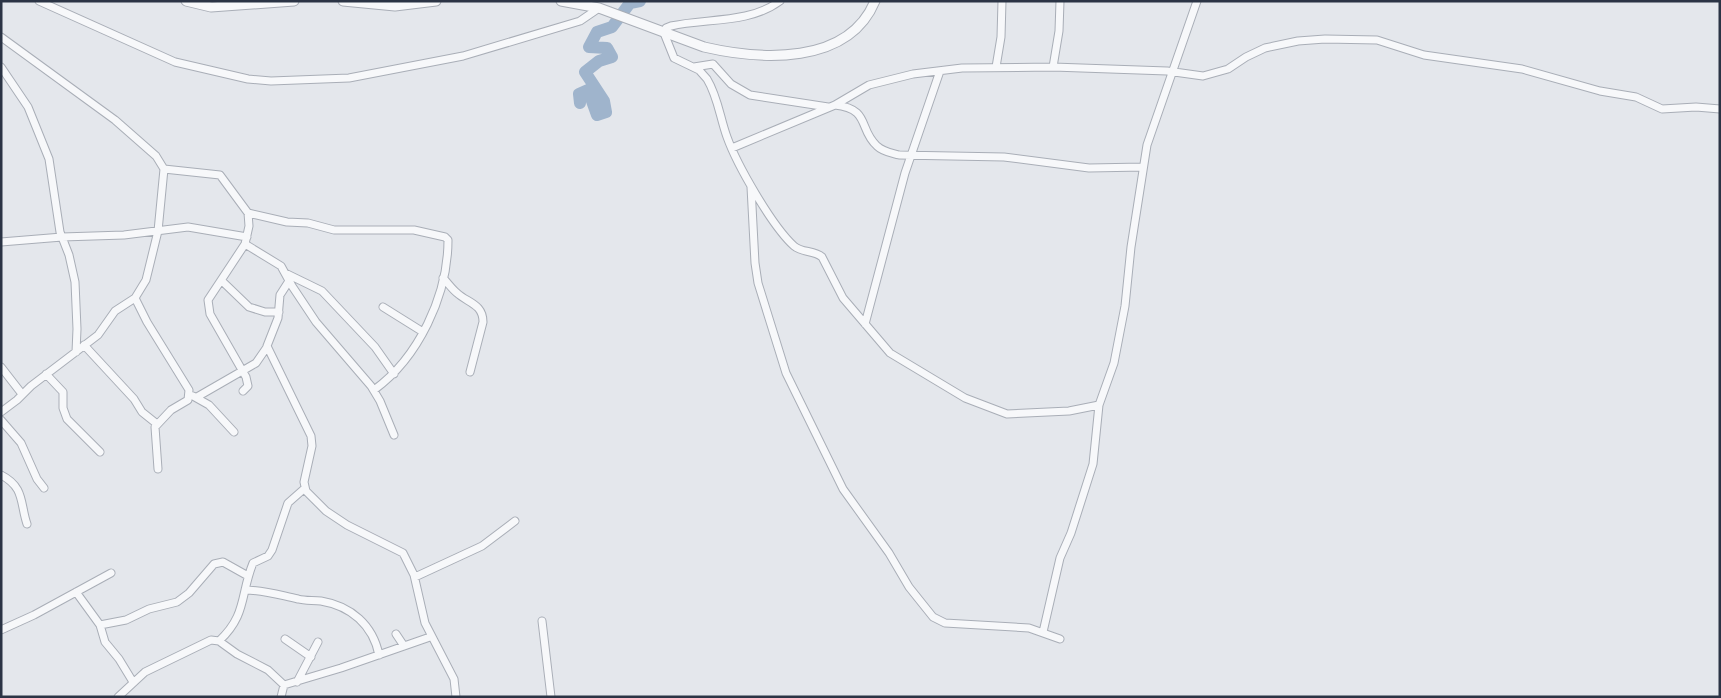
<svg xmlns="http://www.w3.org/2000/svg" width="1721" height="698" viewBox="0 0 1721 698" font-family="Overpass,sans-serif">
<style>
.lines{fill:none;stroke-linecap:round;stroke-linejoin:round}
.river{stroke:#9fb4cc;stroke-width:12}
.minor-casing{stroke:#a9aeb7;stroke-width:9}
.tertiary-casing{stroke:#a9aeb7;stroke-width:11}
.minor{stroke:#f7f8fa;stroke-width:7}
.tertiary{stroke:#f7f8fa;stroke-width:9}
</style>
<rect width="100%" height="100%" fill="#e4e7ec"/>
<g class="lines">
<path class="river" d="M 580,103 L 579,94 L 588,90 L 597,115 L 606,112 L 604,101 L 585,72 L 599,61 L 612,57 L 607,48 L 589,47 L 597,32 L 612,27 L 630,3 L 640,1"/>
<defs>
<path id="minor" d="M 39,1 L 175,62 L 248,79 L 271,81 L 349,78 L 463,56 L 580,21 L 599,8
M 780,1 C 749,24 706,18 671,26 L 666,28 L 664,33 L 674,58 L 699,70 L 707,79 C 718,97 720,118 727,137 C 737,165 772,226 794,246 C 802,253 814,250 822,257 L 843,298 L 890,353 L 965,398 L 1007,414 L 1069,411 L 1099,405
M 1,37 L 115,120 L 156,156 L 164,169 L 158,231 L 146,280 L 135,298 L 115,311 L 98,335 L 31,386 L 17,400 L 1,412
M 1,67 L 28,107 L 49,159 L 60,232 L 69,255 L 75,282 L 77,329 L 76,352
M 694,67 L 713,64 L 731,84 L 750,95 L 828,107
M 996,67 L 1001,37 L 1002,1
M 1053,67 L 1059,31 L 1060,1
M 835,105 C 871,109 858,129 877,146 C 883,152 892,153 899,155 L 1004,157 L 1089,168 L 1143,167
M 732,148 L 835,105 L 869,85 L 913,74 L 962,68 L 1053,67 L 1167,71 L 1203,76 L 1228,69 L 1246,57 L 1265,48 L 1298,41 L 1325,39 L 1377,40 L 1424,55 L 1522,69 L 1600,91 L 1636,97 L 1662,109 L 1696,107 L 1720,109
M 164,169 L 220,175 L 248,213 L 249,226 L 245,244 L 208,300 L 210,314 L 246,377 L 248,386 L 243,391
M 751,187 L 755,263 L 758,283 L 786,373 L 843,489 L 889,553 L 909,587 L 933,617 L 945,623 L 1029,628 L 1060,639
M 248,213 L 287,222 L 308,223 L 334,230 L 414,230 L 445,237 L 448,240 C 448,296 418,358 374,390
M 1,242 L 62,237 L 124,235 L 188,227 L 247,237
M 245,244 L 281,266 L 292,286 L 316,322 L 371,386 L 380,401 L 394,435
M 285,273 L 322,291 L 375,347 L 394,374
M 443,278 C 448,283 452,289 457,293 C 468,303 483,304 483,322 L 470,372
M 222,281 L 249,307 L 265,312 L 279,312
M 289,281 L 280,295 L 278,318 L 267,346 L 311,436 L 312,446 L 304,482 L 306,491 L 326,511 L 347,525 L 403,553 L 414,575 L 425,623 L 454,679 L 456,697
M 135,298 L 147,322 L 189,390 L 188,400 L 171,410 L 155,427 L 158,469
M 383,307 L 423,332
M 865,324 L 905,173 L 940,71
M 84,345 L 134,399 L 142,412 L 157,424
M 1,367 L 22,394
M 46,374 L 63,392 L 63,408 L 67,419 L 100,452
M 193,396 L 209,405 L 234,432
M 197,397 L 256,363 L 267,347
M 1,420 L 21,443 L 37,479 L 44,488
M 1,475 C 25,487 20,504 27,524
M 415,577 L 482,546 L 515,521
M 245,590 C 264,590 279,595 298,599 C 305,601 313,600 321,601 C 351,606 373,625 379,655
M 76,592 L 100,625 L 105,642 L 119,659 L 133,682
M 542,621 L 551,697
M 100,625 L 126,620 L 149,609 L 177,602 L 189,593 L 214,564 L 223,562 L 248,576
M 1,630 L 34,615 L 111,573
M 1043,632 L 1060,558 L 1071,533 L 1093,464 L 1099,405 L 1114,363 L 1125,306 L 1131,247 L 1147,145 L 1197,1
M 396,634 L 404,646
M 285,639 L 311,657
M 219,641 C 247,615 240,595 253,563 L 268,556 L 272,550 L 288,503 L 305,488
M 297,682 L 318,642
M 284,685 L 341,668 L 430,637
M 118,697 L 145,672 L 211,640 L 219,641 L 237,654 L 268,670 L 284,685 L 281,697"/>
<path id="tertiary" d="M 186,1 L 211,7 L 294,1
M 343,1 L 395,6 L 436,1
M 561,1 L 599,8 L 704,47 C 760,60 848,66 875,1"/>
</defs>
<use href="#minor" class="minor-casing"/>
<use href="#tertiary" class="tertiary-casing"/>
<use href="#minor" class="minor"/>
<use href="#tertiary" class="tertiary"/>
</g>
<rect width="1721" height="698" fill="none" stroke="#2b3445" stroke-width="5"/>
</svg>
